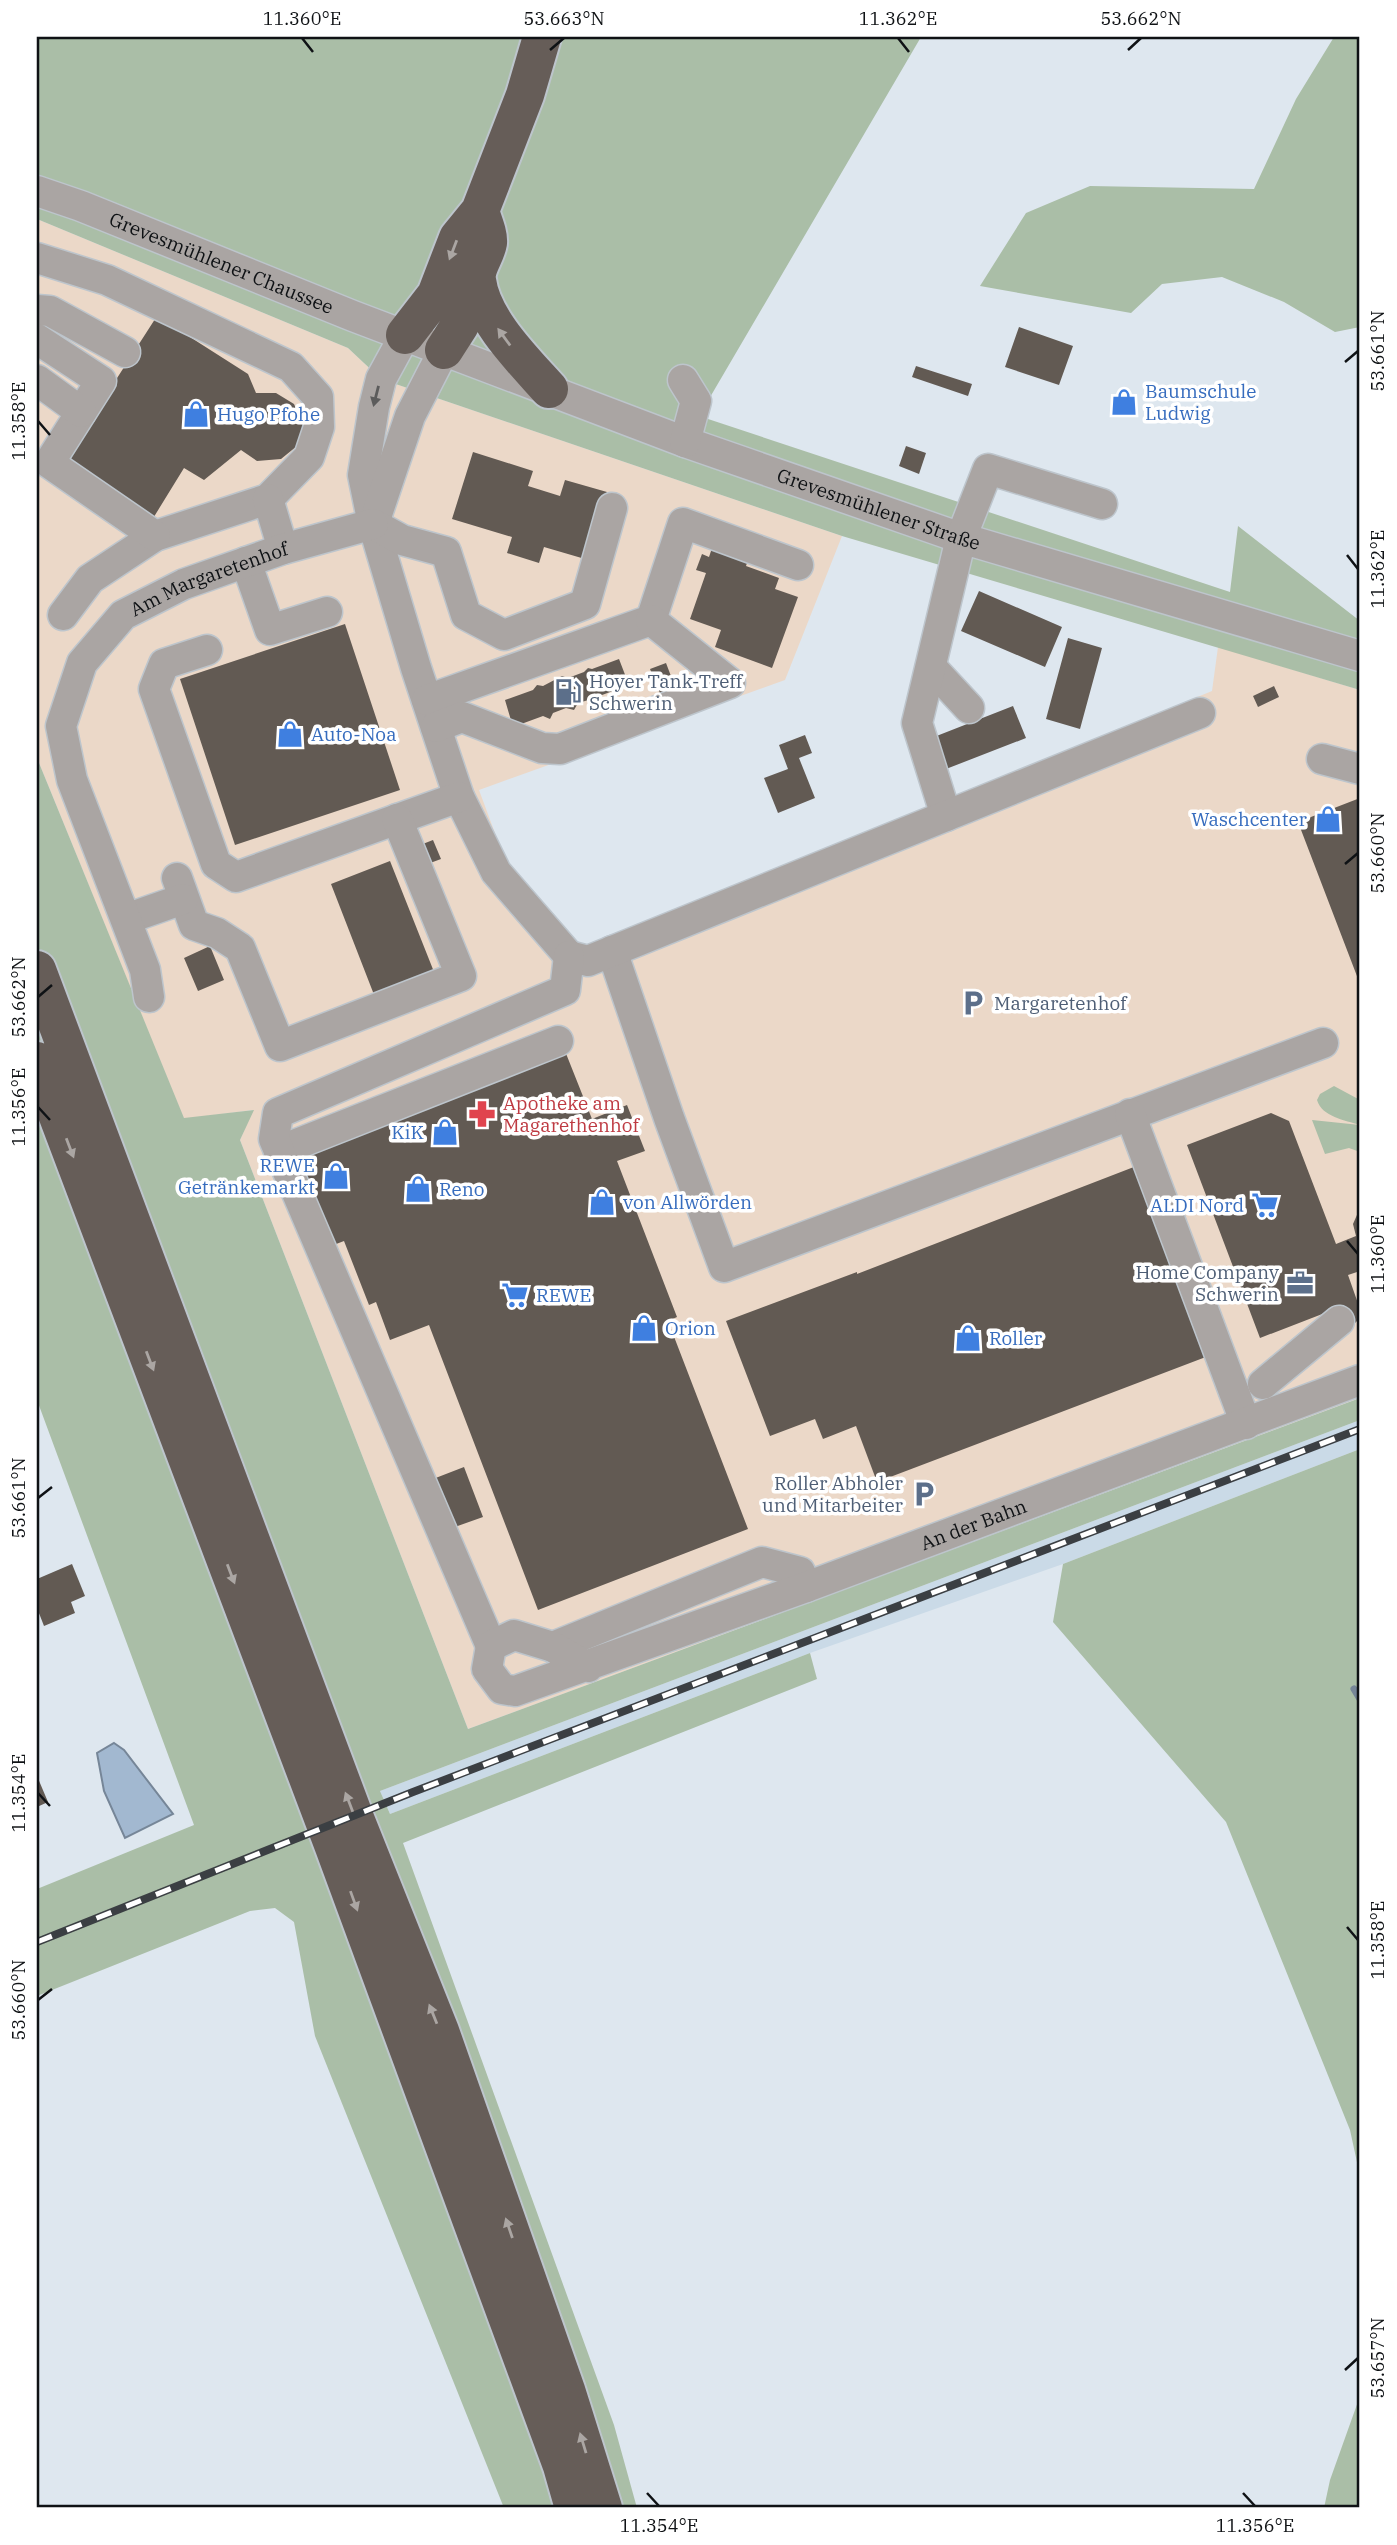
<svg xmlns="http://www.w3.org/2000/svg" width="1397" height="2545" viewBox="0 0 1397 2545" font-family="'IBM Plex Serif',serif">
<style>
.commercial{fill:#ebd8c8}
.built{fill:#cadae7}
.green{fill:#aabea7}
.water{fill:#a2b8d0;stroke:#768698;stroke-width:2}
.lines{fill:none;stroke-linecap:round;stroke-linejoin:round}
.stream{stroke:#768698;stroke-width:7}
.building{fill:#625a53}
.minor-casing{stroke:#bdc5cc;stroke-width:33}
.highway-casing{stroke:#bdc5cc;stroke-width:42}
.minor{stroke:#aaa5a3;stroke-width:30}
.highway{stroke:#665d58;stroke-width:38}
.rail-casing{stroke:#3b3f43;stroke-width:8}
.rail{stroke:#fff;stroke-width:5;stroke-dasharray:16;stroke-linecap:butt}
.oneway{fill:#aba6a3}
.oneway2{fill:#5c5c5c}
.ticks{fill:none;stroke:#0f1215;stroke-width:2.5}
.labels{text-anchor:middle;stroke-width:7;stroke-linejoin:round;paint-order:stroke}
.street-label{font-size:19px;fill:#0f1215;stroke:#fff}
.shop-label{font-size:19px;fill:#366cbe;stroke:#fff;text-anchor:start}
.service-label{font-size:19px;fill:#4e5e75;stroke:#fff;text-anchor:start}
.health-label{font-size:19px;fill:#be3a42;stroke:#fff;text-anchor:start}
.neatline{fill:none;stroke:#0f1215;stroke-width:2.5}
.ticks-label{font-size:18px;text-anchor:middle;fill:#0f1215}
</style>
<rect width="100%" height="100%" fill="#dee7ef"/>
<path class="commercial" d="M 37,219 L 348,348 L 381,379 L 842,536 L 785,680 L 479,790 L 505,860 L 569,944 L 587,947 L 1212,691 L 1218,647 L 1360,690 L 1360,1398 L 468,1729 L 240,1140 L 253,1110 L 184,1119 L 37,758 Z"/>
<path class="built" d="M 1360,1420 L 1360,1449 L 1063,1564 L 810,1653 L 390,1814 L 380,1791 Z"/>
<path class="green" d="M 37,37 L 921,37 L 699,416 L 1230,592 L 1238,526 L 1360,621 L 1360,690 L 842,536 L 381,379 L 348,348 L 37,219 Z
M 1334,37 L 1360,37 L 1360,327 L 1335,332 L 1284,302 L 1222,277 L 1162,284 L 1131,313 L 980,286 L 1026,213 L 1090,186 L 1254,189 L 1296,99 Z
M 37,758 L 184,1118 L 254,1110 L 240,1140 L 468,1729 L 1360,1398 L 1360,1420 L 380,1791 L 390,1814 L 810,1653 L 817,1679 L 403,1843 L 614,2425 L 637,2508 L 504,2508 L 315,2036 L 294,1922 L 275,1908 L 250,1911 L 37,1996 L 37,1889 L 194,1825 L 37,1400 Z
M 1334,1086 L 1360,1100 L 1360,1152 L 1349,1148 L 1325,1154 L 1312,1120 L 1360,1125 C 1345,1120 1322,1117 1317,1100 L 1320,1094 Z
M 1360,1449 L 1360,2176 L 1350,2130 L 1226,1822 L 1053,1622 L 1063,1564 Z
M 1360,2396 L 1360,2508 L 1324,2508 L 1330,2480 Z"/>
<path class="water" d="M 114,1743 L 124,1750 L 173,1814 L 125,1838 L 104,1791 L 97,1753 Z"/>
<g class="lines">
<path class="stream" d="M 1354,1689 L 1360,1699"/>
</g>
<path class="building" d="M 157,316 L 248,374 L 256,393 L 276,393 L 294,404 L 303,425 L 297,446 L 281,459 L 257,461 L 241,450 L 204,480 L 184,468 L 152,520 L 63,462 Z
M 1019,327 L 1073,346 L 1059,385 L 1005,367 Z
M 916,366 L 972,384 L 968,396 L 912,377 Z
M 906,446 L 926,453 L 919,474 L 899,466 Z
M 473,452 L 533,471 L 528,486 L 560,496 L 565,480 L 607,492 L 585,559 L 544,547 L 539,563 L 507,553 L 512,537 L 452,519 Z
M 712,548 L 748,560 L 746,566 L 779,578 L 775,589 L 798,597 L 772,668 L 715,647 L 721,630 L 690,619 L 706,573 L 696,570 L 702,554 L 709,557 Z
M 979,591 L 1062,627 L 1045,667 L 961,631 Z
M 345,624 L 400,790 L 235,845 L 180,679 Z
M 1068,638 L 1102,648 L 1080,729 L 1046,719 Z
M 619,659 L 629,685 L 602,695 L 598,700 L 592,699 L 578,703 L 574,710 L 566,708 L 553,713 L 550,719 L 543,716 L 513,727 L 505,700 L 533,690 L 537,685 L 543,686 L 562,676 L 568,678 L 584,672 L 588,668 L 592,669 Z
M 666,663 L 677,692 L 662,698 L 650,669 Z
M 1274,686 L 1279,697 L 1258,707 L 1253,696 Z
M 1013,706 L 1026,738 L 946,769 L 934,737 Z
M 805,735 L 812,753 L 799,758 L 815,798 L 778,813 L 764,778 L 788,769 L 779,745 Z
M 1360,798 L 1360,984 L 1298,822 Z
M 433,840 L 441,859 L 422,866 L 415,847 Z
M 390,861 L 438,982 L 378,1005 L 331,884 Z
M 210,946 L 224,980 L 198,991 L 184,958 Z
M 565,1051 L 592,1119 L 627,1105 L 645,1151 L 617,1161 L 677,1317 L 668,1321 L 748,1529 L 538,1610 L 429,1325 L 390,1340 L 376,1302 L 369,1305 L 344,1241 L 331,1246 L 296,1155 Z
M 1271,1113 L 1289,1121 L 1336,1244 L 1356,1236 L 1353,1224 L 1360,1208 L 1360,1271 L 1348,1275 L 1360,1309 L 1360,1318 L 1347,1331 L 1330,1311 L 1260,1338 L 1187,1145 Z
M 1139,1165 L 1211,1355 L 877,1482 L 856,1426 L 823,1439 L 815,1419 L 770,1436 L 726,1321 L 857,1272 L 857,1274 Z
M 464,1467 L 483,1517 L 452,1528 L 433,1479 Z
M 72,1564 L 85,1596 L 71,1602 L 75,1613 L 44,1626 L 37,1608 L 37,1579 Z
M 37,1776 L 48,1802 L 37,1807 Z"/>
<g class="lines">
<defs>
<g id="minor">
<path id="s1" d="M 37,191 L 81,206 L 353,316 L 685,442 L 961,538 L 1360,656"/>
<path d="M 37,258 L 107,280 L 291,367 L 318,397 L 319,427 L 309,457 L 268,499 L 155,536 L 90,579 L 63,615"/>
<path d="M 37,310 L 50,311 L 125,352"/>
<path d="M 405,335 L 381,379 L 374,407 L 363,475 L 373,524 L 416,668 L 459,797 L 496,872 L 569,956"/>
<path d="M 37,339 L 101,381 L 49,463 L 155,536"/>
<path d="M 37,380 L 81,412"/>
<path d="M 683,380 L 696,401 L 685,442"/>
<path d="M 268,499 L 283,549"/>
<path d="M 375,520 L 410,416 L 444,350"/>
<path d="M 373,524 L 402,540 L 446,552 L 466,615 L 504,635 L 585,604 L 612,508"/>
<path d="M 246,562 L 270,630 L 327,612"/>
<path d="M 207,650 L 164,664 L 154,689 L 216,864 L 236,877 L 459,797"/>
<path d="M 931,667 L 969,708"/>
<path d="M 427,700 L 651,620 L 683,523 L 798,565"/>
<path d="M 436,727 L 462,717 L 542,748 L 560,749 L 730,683 L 651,620"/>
<path d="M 1322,759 L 1360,769"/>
<path d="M 946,816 L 917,723 L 961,538 L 988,469 L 1102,504"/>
<path d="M 177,878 L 194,925 L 217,933 L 240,948 L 280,1046 L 461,976 L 397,819"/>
<path d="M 126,919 L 183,899"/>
<path d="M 612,951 L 669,1118 L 724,1267 L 1323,1043"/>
<path d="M 569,956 L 588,961 L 1200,713"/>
<path id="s2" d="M 149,997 L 145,970 L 72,780 L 61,726 L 82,663 L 123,615 L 184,584 L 283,549 L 373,524"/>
<path d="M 1130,1114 L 1246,1424"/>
<path d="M 279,1151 L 558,1041"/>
<path d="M 1263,1384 L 1339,1321"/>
<path d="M 491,1646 L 274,1139 L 278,1113 L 565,990 L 569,956"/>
<path d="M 553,1647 L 762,1562 L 800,1572 L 806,1587"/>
<path id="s3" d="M 588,1667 L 553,1647 L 514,1635 L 491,1646 L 487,1669 L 502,1689 L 515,1691 L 806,1587 L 1360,1380"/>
</g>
<path id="highway" d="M 480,211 C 483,221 489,234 488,243 C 486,255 475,268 477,280 C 482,320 523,360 549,389
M 405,335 L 436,295 L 458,238 L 480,211 L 525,95 L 542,37
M 444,350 L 460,325 L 476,278
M 37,970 L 356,1821 L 440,2031 L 566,2390 L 603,2508
M 37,1061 L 334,1847 L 562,2466 L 574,2508"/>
</defs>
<use href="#minor" class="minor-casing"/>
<use href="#highway" class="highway-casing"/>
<use href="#minor" class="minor"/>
<use href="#highway" class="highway"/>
<defs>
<path id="rail" d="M 37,1942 L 413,1792 L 1360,1429"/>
</defs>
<use href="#rail" class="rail-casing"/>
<use href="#rail" class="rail"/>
</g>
<defs><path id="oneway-solid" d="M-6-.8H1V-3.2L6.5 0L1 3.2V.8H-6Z" transform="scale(1.75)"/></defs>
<g class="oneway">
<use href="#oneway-solid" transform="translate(453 250) rotate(111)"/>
<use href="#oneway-solid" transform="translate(504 337) rotate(-126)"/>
<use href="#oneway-solid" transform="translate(70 1148) rotate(69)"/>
<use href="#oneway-solid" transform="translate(150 1361) rotate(69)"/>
<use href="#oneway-solid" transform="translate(231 1574) rotate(69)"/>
<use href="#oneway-solid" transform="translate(349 1802) rotate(-111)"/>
<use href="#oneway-solid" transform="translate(354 1901) rotate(70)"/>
<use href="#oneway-solid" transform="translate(433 2014) rotate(-112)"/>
<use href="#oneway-solid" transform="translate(509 2228) rotate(-109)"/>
<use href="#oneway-solid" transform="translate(583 2443) rotate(-107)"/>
</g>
<use class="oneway2" href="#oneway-solid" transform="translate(376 396) rotate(104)"/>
<path class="ticks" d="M 302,38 L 313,52M 898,38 L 909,52M 550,50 L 564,38M 1128,50 L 1141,38M 1345,362 L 1358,351M 38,421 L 50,435M 1347,555 L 1358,569M 1345,864 L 1358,853M 38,997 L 52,985M 38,1107 L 50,1120M 1347,1241 L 1358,1254M 38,1498 L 52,1487M 38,1793 L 50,1806M 1347,1927 L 1358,1940M 38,2000 L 52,1989M 1345,2370 L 1358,2358M 647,2493 L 659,2506M 1243,2493 L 1255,2506"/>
<defs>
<symbol id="shop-bare" viewBox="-9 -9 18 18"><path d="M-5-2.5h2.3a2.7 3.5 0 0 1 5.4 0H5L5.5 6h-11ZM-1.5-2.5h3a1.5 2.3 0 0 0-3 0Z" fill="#3f7fe0" stroke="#fff" stroke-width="2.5" paint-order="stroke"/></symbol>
<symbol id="fuel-bare" viewBox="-9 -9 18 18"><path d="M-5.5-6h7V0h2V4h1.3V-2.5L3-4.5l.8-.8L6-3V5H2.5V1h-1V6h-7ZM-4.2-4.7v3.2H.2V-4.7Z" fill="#5c6f8a" stroke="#fff" stroke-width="2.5" paint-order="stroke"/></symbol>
<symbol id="parking-bare" viewBox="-9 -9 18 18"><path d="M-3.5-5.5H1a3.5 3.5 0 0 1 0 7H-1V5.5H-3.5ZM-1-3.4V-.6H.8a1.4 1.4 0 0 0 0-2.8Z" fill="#5c6f8a" stroke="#fff" stroke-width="2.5" paint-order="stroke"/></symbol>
<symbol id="pharmacy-bare" viewBox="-9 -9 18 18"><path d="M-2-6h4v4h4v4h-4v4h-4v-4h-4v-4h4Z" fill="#e0444e" stroke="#fff" stroke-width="2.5" paint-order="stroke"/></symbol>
<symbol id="supermarket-bare" viewBox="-9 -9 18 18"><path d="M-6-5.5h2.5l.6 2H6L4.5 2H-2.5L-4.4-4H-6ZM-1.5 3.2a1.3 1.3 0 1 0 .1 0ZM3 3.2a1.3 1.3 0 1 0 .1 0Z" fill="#3f7fe0" stroke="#fff" stroke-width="2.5" paint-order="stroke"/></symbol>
<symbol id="office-bare" viewBox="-9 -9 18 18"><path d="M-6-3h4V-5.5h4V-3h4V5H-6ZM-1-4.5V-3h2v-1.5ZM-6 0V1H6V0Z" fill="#5c6f8a" stroke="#fff" stroke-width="2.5" paint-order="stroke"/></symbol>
</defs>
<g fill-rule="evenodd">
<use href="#shop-bare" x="1105" y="383" width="38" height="38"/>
<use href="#shop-bare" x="177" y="395" width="38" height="38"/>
<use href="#fuel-bare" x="549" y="673" width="38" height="38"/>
<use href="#shop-bare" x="271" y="715" width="38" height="38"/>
<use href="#shop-bare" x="1309" y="800" width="38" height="38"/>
<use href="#parking-bare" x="954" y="984" width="38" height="38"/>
<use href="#pharmacy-bare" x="463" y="1095" width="38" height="38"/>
<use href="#shop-bare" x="426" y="1113" width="38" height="38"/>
<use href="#shop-bare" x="317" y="1157" width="38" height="38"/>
<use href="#shop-bare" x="399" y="1170" width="38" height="38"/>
<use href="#shop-bare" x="583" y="1183" width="38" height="38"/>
<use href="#supermarket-bare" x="1246" y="1186" width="38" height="38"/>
<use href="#office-bare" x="1281" y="1264" width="38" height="38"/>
<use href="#supermarket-bare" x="496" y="1276" width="38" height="38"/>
<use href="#shop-bare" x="625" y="1309" width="38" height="38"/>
<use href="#shop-bare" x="949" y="1319" width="38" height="38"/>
<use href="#parking-bare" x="905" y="1475" width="38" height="38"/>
</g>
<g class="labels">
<g class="street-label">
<text dy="7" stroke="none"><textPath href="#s1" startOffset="198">Grevesmühlener Chaussee</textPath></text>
<text dy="7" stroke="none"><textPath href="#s1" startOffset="900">Grevesmühlener Straße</textPath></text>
<text dy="7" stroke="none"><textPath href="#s2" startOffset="509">Am Margaretenhof</textPath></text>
<text dy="7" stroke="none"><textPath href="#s3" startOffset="656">An der Bahn</textPath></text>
</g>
<g class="shop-label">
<text x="1145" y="398">Baumschule<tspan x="1145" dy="22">Ludwig</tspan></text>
<text x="217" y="421">Hugo Pfohe</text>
<text x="311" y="741">Auto-Noa</text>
<text x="1307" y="826" text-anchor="end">Waschcenter</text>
<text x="424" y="1139" text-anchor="end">KiK</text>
<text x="315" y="1172" text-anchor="end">REWE<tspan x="315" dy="22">Getränkemarkt</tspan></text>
<text x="439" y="1196">Reno</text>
<text x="623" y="1209">von Allwörden</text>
<text x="1244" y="1212" text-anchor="end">ALDI Nord</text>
<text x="536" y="1302">REWE</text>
<text x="665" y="1335">Orion</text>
<text x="989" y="1345">Roller</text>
</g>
<g class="service-label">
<text x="589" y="688">Hoyer Tank-Treff<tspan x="589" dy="22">Schwerin</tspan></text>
<text x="994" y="1010">Margaretenhof</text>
<text x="1279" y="1279" text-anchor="end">Home Company<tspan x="1279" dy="22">Schwerin</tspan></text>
<text x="903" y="1490" text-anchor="end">Roller Abholer<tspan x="903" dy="22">und Mitarbeiter</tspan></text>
</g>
<g class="health-label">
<text x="503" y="1110">Apotheke am<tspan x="503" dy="22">Magarethenhof</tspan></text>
</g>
</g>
<rect width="1397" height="2545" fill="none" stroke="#ffffff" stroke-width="77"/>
<rect x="38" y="38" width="1320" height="2468" class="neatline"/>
<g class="ticks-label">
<text x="302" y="25">11.360°E</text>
<text x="564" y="25">53.663°N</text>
<text x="898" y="25">11.362°E</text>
<text x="1141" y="25">53.662°N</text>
<text transform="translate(1378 351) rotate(-90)" y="6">53.661°N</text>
<text transform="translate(19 421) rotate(-90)" y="6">11.358°E</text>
<text transform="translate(1378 569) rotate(-90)" y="6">11.362°E</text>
<text transform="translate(1378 853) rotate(-90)" y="6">53.660°N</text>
<text transform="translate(19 997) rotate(-90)" y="6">53.662°N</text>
<text transform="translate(19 1107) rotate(-90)" y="6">11.356°E</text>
<text transform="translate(1378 1254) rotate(-90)" y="6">11.360°E</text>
<text transform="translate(19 1498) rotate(-90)" y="6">53.661°N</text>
<text transform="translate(19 1793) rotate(-90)" y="6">11.354°E</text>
<text transform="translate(1378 1940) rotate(-90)" y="6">11.358°E</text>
<text transform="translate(19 2000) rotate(-90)" y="6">53.660°N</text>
<text transform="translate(1378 2358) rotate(-90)" y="6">53.657°N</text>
<text x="659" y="2532">11.354°E</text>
<text x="1255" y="2532">11.356°E</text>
</g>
</svg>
